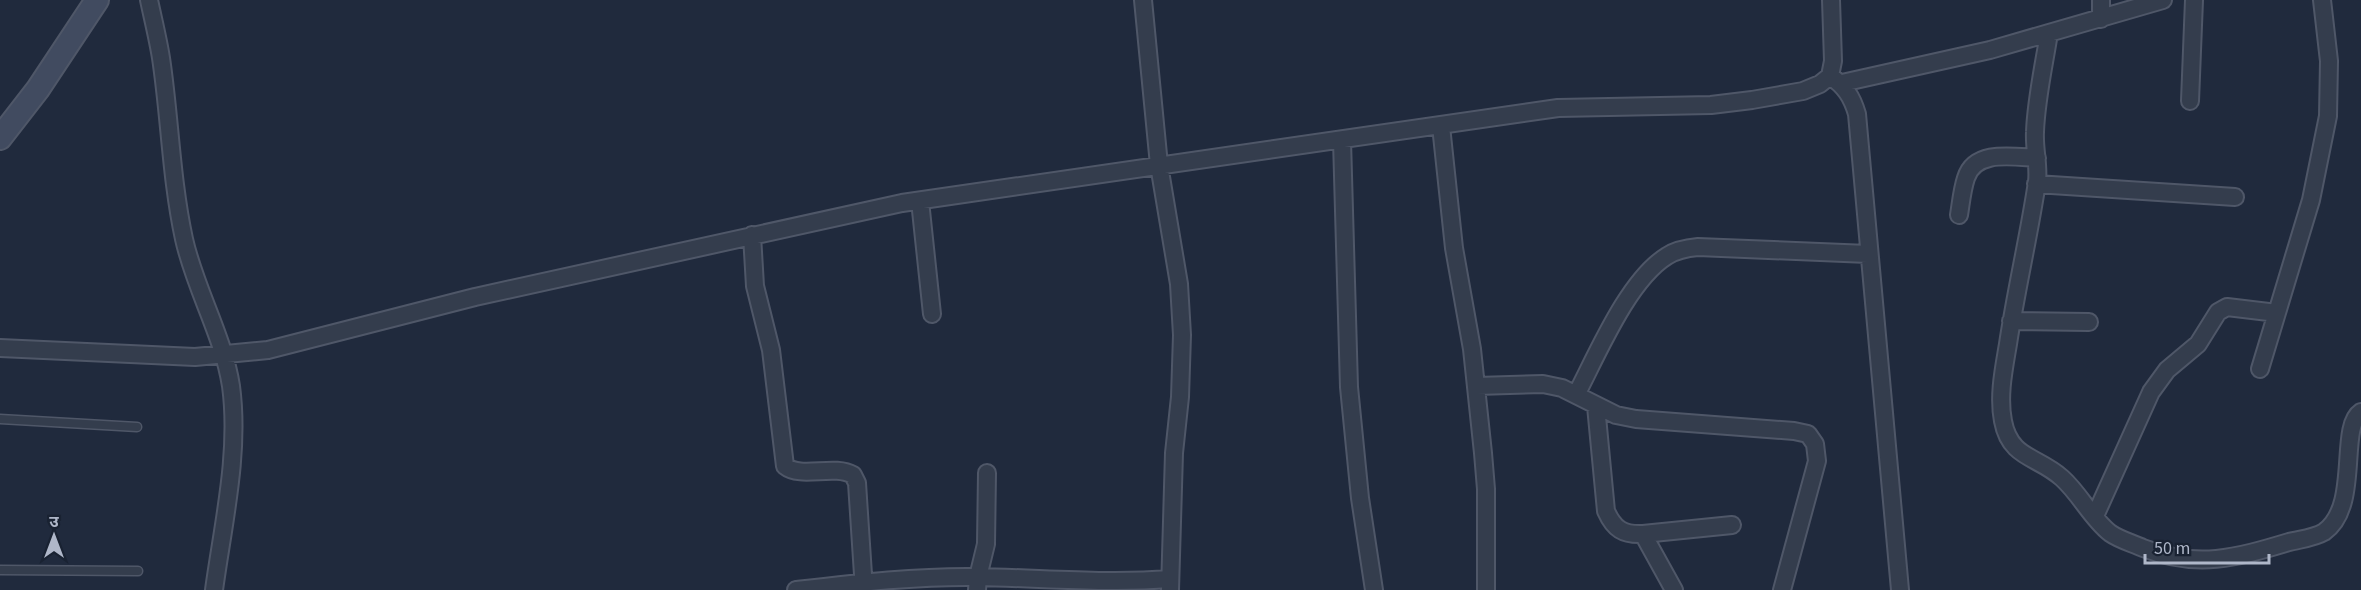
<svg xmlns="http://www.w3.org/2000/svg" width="2361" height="590" viewBox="0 0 2361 590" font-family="'Source Sans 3','Noto Sans Devanagari',sans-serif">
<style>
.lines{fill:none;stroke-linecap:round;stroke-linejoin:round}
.lane-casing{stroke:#4f5768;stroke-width:11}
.street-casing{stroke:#4f5768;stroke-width:20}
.secondary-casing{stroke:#4f5768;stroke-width:26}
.lane{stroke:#343d4d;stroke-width:8}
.street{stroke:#343d4d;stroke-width:16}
.secondary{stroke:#414b60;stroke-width:22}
</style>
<rect width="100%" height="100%" fill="#202a3d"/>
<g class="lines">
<defs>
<path id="lane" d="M 0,419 L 137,427
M 0,570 L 138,571"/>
<path id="street" d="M 149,0 C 153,19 158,39 161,58 C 170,118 171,179 184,239 C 195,289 223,335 231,386 C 240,453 223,524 214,590
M 1143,0 L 1159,165 L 1179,284 L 1182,335 L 1180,397 L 1174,453 L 1170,590
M 2101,19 L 2101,0
M 2049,33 C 2044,65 2036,100 2035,132 C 2034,149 2039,165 2037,182 C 2029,236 2016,290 2008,344 C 2004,368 1998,396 2003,421 C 2010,459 2038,456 2062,478 C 2080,494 2091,518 2110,533 C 2120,540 2132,543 2143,548 C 2197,569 2236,558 2289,542 C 2301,539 2314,538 2324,532 C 2361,506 2338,427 2361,412
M 1830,76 C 1845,86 1852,97 1857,114 L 1900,590
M 1842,83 L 1990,50 L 2163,0
M 2190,101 L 2194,0
M 1441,126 L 1454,248 L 1472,349 L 1483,453 L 1486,489 L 1486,590
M 1342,140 L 1349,387 L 1360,498 L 1374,590
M 2036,184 L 2235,197
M 920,201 L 932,314
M 1959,215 C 1961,203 1962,190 1966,178 C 1975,149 2014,157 2037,158
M 752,235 L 755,286 L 771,350 L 785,466 C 801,479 834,464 853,475 L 857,483 L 864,590
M 2011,321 L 2089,322
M 0,348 L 195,357 L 268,350 L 475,297 L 902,203 L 1558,108 L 1711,105 L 1752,100 L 1803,91 L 1820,84 L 1830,76 L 1833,61 L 1831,0
M 2260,369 L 2311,200 L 2328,116 L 2329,61 L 2322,0
M 1477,386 L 1543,384 L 1562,388 L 1616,415 L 1636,419 L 1794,431 L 1808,434 L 1815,444 L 1817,461 L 1782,590
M 1576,395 C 1597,355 1628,280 1667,256 C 1676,250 1687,248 1698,247 L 1868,254
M 1596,406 L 1606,511 C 1614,529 1623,535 1643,534 L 1732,525
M 2095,516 L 2151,392 L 2167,370 L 2198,344 L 2218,312 L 2227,307 L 2277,313
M 1643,534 L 1674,590
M 796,590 C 857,583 917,576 978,577 C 1043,578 1106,584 1170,579
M 977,590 L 978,577 L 986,544 L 987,473"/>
<path id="secondary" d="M 0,138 L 38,89 L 97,0"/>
</defs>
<use href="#lane" class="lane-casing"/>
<use href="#street" class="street-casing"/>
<use href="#secondary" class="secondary-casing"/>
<use href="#lane" class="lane"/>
<use href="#street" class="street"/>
<use href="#secondary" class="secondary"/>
</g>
<g transform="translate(54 536)" stroke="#192232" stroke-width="4.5" paint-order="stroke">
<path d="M0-4.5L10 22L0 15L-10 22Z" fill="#afb7c9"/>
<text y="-9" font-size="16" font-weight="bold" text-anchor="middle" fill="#afb7c9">उ</text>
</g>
<path d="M2145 554v9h124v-9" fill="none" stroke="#afb7c9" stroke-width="3"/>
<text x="2154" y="554" font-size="18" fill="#afb7c9" stroke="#192232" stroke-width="4.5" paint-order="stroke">50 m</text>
</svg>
